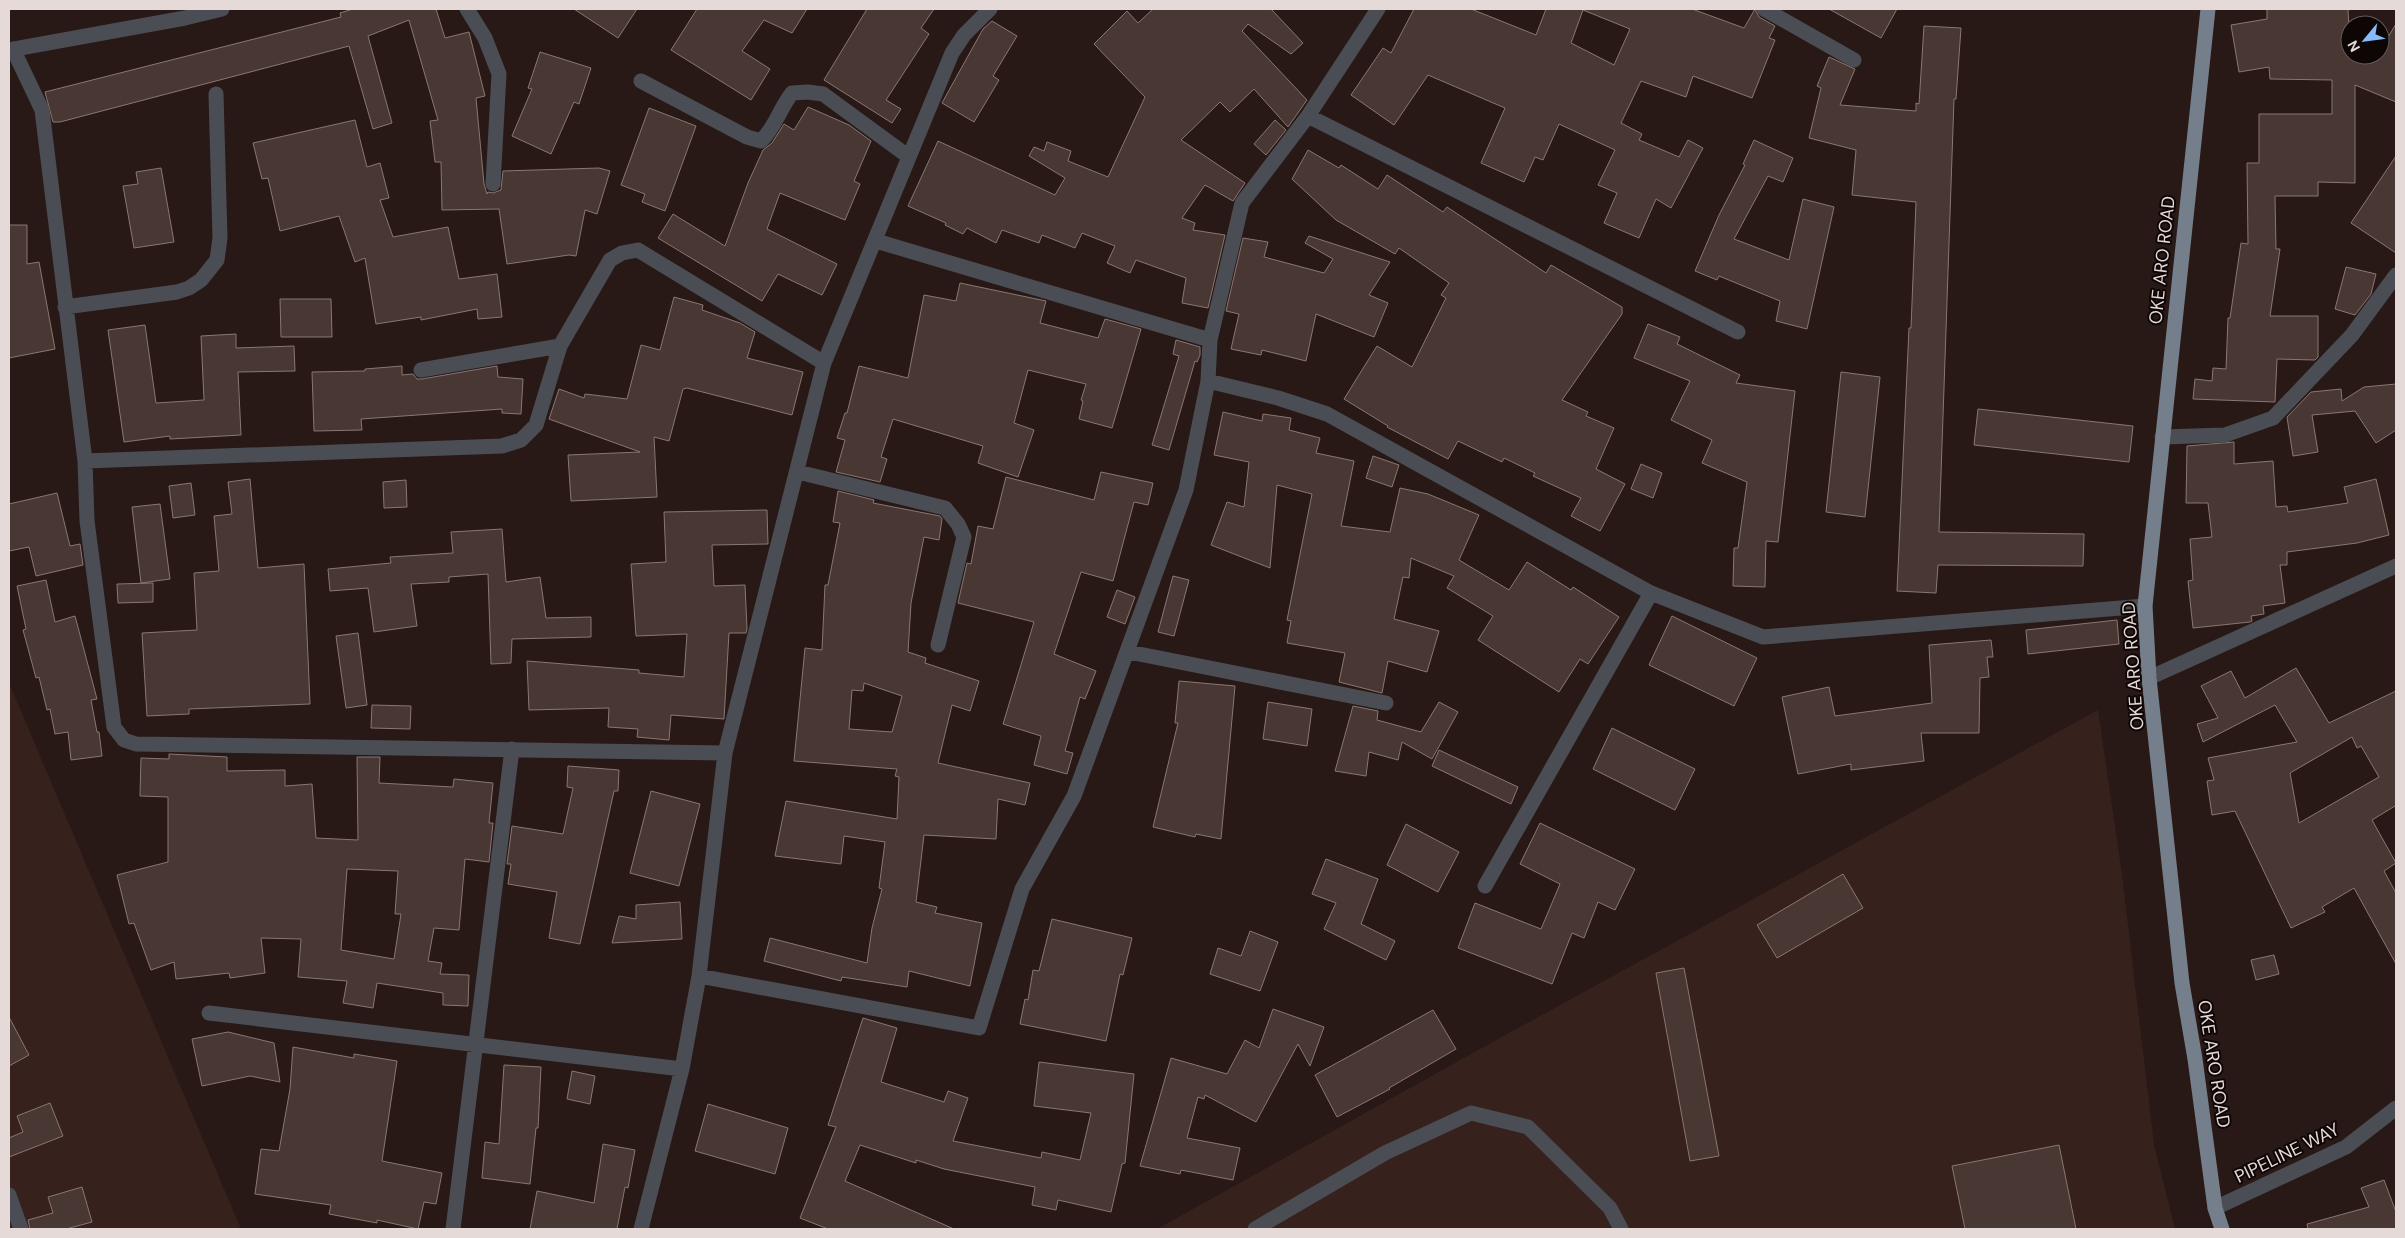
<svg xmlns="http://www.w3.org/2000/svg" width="2405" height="1238" viewBox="0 0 2405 1238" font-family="'DM Sans',sans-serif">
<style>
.built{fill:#37211c}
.building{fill:#493734;stroke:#8a7672;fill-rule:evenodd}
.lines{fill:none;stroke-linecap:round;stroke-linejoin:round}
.minor{stroke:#4a4e54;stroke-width:15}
.major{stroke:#757f8b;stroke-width:15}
.labels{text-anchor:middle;stroke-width:4;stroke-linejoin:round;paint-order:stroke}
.street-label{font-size:18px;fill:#e5dad8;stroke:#0d0605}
</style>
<rect width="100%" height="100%" fill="#291916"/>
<path class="built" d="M 9,683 L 241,1229 L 9,1229 Z
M 2098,710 L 2122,875 L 2154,1145 L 2175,1229 L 1157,1229 L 1500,1038 Z"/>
<path class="building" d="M 353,9 L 436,9 L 445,38 L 469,32 L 485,96 L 476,98 L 484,184 L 487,194 L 488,192 L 493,193 L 501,190 L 503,171 L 599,168 L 610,171 L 597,214 L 585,210 L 576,256 L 569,255 L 507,264 L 499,209 L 442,210 L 441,162 L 435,162 L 430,121 L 438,120 L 409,20 L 368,36 L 392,123 L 373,129 L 349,46 L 60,122 L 53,122 L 45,92 L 341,17 L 340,13 Z
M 574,9 L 637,9 L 618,38 Z
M 697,9 L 807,9 L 792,33 L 764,20 L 742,51 L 770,69 L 751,100 L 671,50 Z
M 867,9 L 934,9 L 921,28 L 929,34 L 886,100 L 901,109 L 892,123 L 824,80 Z
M 1153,9 L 1271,9 L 1303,43 L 1291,54 L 1248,24 L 1242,31 L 1307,100 L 1288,127 L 1254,89 L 1230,112 L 1220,102 L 1181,140 L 1245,183 L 1233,201 L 1205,185 L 1182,218 L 1195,223 L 1193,230 L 1225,235 L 1208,308 L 1182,303 L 1186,278 L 1136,260 L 1130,273 L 1107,263 L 1115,246 L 1082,233 L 1075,248 L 1042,235 L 1039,243 L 1002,230 L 996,243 L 967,228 L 963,234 L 945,225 L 946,223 L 908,206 L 938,141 L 1055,195 L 1065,178 L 1029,156 L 1034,147 L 1044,151 L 1047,142 L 1071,151 L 1068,161 L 1108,177 L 1145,97 L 1094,44 L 1127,11 L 1138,23 Z
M 1414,9 L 1471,9 L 1536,35 L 1546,9 L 1692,9 L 1744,28 L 1755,9 L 1759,17 L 1775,26 L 1769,38 L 1775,40 L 1752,98 L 1693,76 L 1686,97 L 1641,81 L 1621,123 L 1642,134 L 1639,140 L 1679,157 L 1688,140 L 1703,148 L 1671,208 L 1656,199 L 1639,238 L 1604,223 L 1617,193 L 1598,185 L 1615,150 L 1559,124 L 1543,160 L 1535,157 L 1524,182 L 1481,163 L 1505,108 L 1428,75 L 1394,125 L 1351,95 L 1383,48 L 1391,53 ZM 1583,10 L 1630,29 L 1614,65 L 1571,43 Z
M 1829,9 L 1897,9 L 1881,38 Z
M 2267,9 L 2348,9 L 2350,55 L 2380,55 L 2380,50 L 2396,24 L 2396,102 L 2355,85 L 2355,183 L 2318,182 L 2318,196 L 2275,196 L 2276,249 L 2280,249 L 2270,316 L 2318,316 L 2318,357 L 2315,360 L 2277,359 L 2275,402 L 2193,399 L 2195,379 L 2212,381 L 2213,368 L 2226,369 L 2228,318 L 2230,318 L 2241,243 L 2248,244 L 2247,163 L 2259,163 L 2259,114 L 2332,114 L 2332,80 L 2270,79 L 2269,67 L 2239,72 L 2231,25 L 2267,19 Z
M 992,21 L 1017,36 L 993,76 L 999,80 L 974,122 L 942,103 L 983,29 Z
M 1924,26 L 1961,28 L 1956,99 L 1954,99 L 1939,532 L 2084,534 L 2083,566 L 1938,565 L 1936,593 L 1897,591 L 1909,328 L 1911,328 L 1916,202 L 1852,195 L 1856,150 L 1809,138 L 1821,88 L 1817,86 L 1829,57 L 1855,69 L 1840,105 L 1916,111 L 1916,103 L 1919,104 Z
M 540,52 L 591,68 L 579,104 L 574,102 L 551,154 L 512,136 L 532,89 L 528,88 Z
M 808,107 L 849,125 L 871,141 L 854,181 L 860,184 L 845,220 L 780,193 L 767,229 L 837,264 L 822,295 L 778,274 L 762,301 L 658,238 L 673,214 L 725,246 L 748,183 L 763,150 L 772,143 L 784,124 L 794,130 Z
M 649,108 L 696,126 L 665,211 L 642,202 L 645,194 L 621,185 Z
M 355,120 L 367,167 L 380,163 L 389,198 L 380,200 L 393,237 L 448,227 L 459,279 L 497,274 L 502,317 L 478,319 L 477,309 L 421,320 L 421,317 L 376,324 L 365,258 L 355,262 L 339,216 L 280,231 L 268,178 L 262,179 L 253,143 Z
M 1275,120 L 1286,130 L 1266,155 L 1254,144 Z
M 1754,140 L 1793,158 L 1783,182 L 1768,176 L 1734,239 L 1789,260 L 1803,199 L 1834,207 L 1807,329 L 1776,321 L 1780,301 L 1719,276 L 1717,280 L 1695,271 L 1719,215 L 1745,165 L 1743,164 Z
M 1308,150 L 1339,168 L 1341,165 L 1378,189 L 1387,175 L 1443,212 L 1447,207 L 1546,273 L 1551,265 L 1622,307 L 1622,314 L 1562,400 L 1588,412 L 1586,416 L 1614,428 L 1596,469 L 1625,484 L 1600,531 L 1571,516 L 1581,498 L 1533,476 L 1535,473 L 1504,458 L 1502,462 L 1458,441 L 1448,459 L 1387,427 L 1388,426 L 1344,399 L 1377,346 L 1412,367 L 1446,298 L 1441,295 L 1449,283 L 1399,248 L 1395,254 L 1336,220 L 1292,179 Z
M 2396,156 L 2396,253 L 2351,223 Z
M 161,168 L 174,242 L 134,248 L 123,186 L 138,184 L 136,172 Z
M 9,225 L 27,225 L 27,264 L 39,262 L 55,349 L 9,358 Z
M 1309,236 L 1390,262 L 1369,295 L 1388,303 L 1374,337 L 1316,314 L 1306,361 L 1262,350 L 1261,355 L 1231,349 L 1239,314 L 1226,311 L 1243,238 L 1268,242 L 1264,257 L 1324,273 L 1333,259 L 1305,243 Z
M 2346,267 L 2376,274 L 2371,294 L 2355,315 L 2335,309 Z
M 960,283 L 1046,301 L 1040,323 L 1098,338 L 1105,319 L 1141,329 L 1112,428 L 1079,419 L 1083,401 L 1081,400 L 1086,384 L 1028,370 L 1014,423 L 1034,430 L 1018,477 L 978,463 L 983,446 L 893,419 L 881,457 L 887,459 L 880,482 L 836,472 L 845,440 L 837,438 L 845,413 L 847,413 L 859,366 L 908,378 L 924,295 L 956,301 Z
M 674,297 L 703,305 L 702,310 L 740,323 L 755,332 L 747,358 L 803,372 L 792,415 L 687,388 L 683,389 L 669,441 L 654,437 L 657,497 L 571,501 L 568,455 L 640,452 L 549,419 L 559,389 L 584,398 L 585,394 L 627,399 L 641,345 L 660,350 Z
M 280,299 L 331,299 L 332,337 L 281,337 Z
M 1648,324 L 1680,337 L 1677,344 L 1740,375 L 1736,383 L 1795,391 L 1778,542 L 1766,541 L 1765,587 L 1733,586 L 1734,548 L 1738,548 L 1747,482 L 1702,463 L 1712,440 L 1671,420 L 1690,381 L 1634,358 Z
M 145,325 L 156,403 L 204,400 L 201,336 L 236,334 L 236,348 L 294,346 L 295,371 L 238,372 L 241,435 L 170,439 L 170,436 L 124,442 L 108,330 Z
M 1176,340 L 1200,347 L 1200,355 L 1197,362 L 1195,361 L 1169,450 L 1152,445 L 1179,356 L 1173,354 Z
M 402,366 L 402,375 L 413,374 L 417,379 L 422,379 L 497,366 L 498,377 L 523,379 L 521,414 L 502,413 L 502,409 L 361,419 L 362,430 L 314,431 L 312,372 L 365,371 L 365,369 Z
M 1841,372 L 1880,377 L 1865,517 L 1826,512 Z
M 2396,384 L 2396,430 L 2376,443 L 2355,411 L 2312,415 L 2318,452 L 2293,456 L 2287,417 L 2311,392 L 2341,389 L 2342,401 L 2364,387 Z
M 1978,409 L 2133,426 L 2129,462 L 1974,445 Z
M 1223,412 L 1262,421 L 1263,414 L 1291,418 L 1289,430 L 1320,438 L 1316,453 L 1354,461 L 1341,526 L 1390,532 L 1400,488 L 1428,494 L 1479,515 L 1459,560 L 1509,590 L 1527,562 L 1571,590 L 1573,587 L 1619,617 L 1588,664 L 1580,659 L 1559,692 L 1478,640 L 1493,616 L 1447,588 L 1454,576 L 1411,558 L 1409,578 L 1403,577 L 1394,619 L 1439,631 L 1427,672 L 1388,661 L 1382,693 L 1339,682 L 1345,653 L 1287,643 L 1291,621 L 1287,620 L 1312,494 L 1277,485 L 1270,568 L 1211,545 L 1227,502 L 1244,507 L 1249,462 L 1214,455 Z
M 2234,442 L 2234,464 L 2273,461 L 2276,507 L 2287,506 L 2288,512 L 2348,503 L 2344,487 L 2376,479 L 2389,535 L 2357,543 L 2287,552 L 2287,565 L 2280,565 L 2285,603 L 2263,606 L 2264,614 L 2251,616 L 2252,621 L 2250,622 L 2193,628 L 2188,581 L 2193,580 L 2190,539 L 2212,537 L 2208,503 L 2186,503 L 2187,446 Z
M 1373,456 L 1399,465 L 1392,487 L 1366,478 Z
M 1641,464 L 1662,473 L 1653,498 L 1631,489 Z
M 1101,472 L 1153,483 L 1148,505 L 1134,502 L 1113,581 L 1081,572 L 1054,654 L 1096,671 L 1085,699 L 1080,697 L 1065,751 L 1073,753 L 1067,774 L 1034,765 L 1041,736 L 1003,724 L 1034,622 L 958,603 L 967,563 L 971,564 L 978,526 L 993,529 L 1006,477 L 1094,500 Z
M 250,479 L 258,568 L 304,564 L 310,704 L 189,709 L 189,714 L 147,716 L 142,633 L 197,630 L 194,573 L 219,571 L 214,516 L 232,514 L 228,482 Z
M 406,480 L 407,507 L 384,508 L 383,482 Z
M 191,483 L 195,515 L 173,518 L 169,486 Z
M 838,491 L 874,500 L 873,503 L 940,516 L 942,519 L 939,540 L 924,537 L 911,603 L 908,652 L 926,658 L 925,663 L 979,681 L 970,711 L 952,705 L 938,763 L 1030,783 L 1025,805 L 998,799 L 996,839 L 924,835 L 916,902 L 937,907 L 935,913 L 982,923 L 970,986 L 909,971 L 907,987 L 842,977 L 841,981 L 764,961 L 770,938 L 867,963 L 872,928 L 882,889 L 879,888 L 885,842 L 844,836 L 841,864 L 775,856 L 786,801 L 897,819 L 899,777 L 895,776 L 897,769 L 794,761 L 805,648 L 822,650 L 825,585 L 828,585 L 840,523 L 833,522 ZM 864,683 L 902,696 L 892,732 L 849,729 L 852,690 L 863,691 Z
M 57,493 L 70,546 L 80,544 L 83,565 L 36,576 L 29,547 L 9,551 L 9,504 Z
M 160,504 L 170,579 L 141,583 L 132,507 Z
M 767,510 L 768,544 L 712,545 L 714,586 L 745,585 L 747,629 L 746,633 L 729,633 L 724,719 L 671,715 L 669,740 L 637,737 L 638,729 L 608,727 L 609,708 L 529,710 L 527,661 L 639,670 L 639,673 L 684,677 L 687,634 L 636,636 L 631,564 L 666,562 L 664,512 Z
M 502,529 L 506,582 L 540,577 L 546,618 L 591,617 L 591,637 L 512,639 L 511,663 L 491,664 L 488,574 L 449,577 L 449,582 L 411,584 L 417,626 L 374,632 L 368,588 L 330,591 L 328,569 L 391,563 L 390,557 L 453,553 L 451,532 Z
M 1173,576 L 1189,580 L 1174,636 L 1158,632 Z
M 46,580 L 55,622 L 75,616 L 97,699 L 91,700 L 97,732 L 99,732 L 102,756 L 71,760 L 68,732 L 55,734 L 50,709 L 47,710 L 39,677 L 36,678 L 23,630 L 26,629 L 17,586 Z
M 153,583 L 153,602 L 118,603 L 117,584 Z
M 1117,590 L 1135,597 L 1125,624 L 1107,617 Z
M 1672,616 L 1757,658 L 1734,706 L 1649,665 Z
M 2117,620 L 2119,644 L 2028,654 L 2026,630 Z
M 358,633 L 367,705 L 346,708 L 336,636 Z
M 1991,640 L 1993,657 L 1987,657 L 1989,677 L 1980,678 L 1979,733 L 1921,733 L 1924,761 L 1851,770 L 1851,764 L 1798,774 L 1782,697 L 1829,687 L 1835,716 L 1932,703 L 1929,645 Z
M 2296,668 L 2329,723 L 2396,691 L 2396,807 L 2395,806 L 2372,820 L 2396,863 L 2384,871 L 2396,893 L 2396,964 L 2354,888 L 2322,907 L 2325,912 L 2291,928 L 2235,811 L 2212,815 L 2207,781 L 2214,780 L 2208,758 L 2297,742 L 2275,705 L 2203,742 L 2197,724 L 2218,718 L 2201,686 L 2231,671 L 2245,698 ZM 2352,737 L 2357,748 L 2361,746 L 2379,777 L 2299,823 L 2290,773 Z
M 1179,681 L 1235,686 L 1221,839 L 1196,834 L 1195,837 L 1153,827 L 1178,723 L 1175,723 Z
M 1268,702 L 1312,709 L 1307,746 L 1263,739 Z
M 1439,702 L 1458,712 L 1432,759 L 1402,742 L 1398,760 L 1369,752 L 1366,776 L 1335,771 L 1353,706 L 1378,711 L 1377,720 L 1421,732 Z
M 372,705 L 411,706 L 410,729 L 371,728 Z
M 1612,728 L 1695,769 L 1675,810 L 1593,769 Z
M 1439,750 L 1518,787 L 1511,804 L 1432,766 Z
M 169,754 L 227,757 L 227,771 L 285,770 L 285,786 L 312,784 L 316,838 L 358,840 L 357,757 L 380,757 L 379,783 L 453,787 L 454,779 L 493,783 L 489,823 L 493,823 L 489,862 L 465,859 L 459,930 L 434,928 L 428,961 L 442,963 L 440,974 L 469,975 L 468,1006 L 443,1005 L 443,993 L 377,983 L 373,1008 L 343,1003 L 347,981 L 298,977 L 301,939 L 261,938 L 265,973 L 230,978 L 229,973 L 176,979 L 174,962 L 151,970 L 134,923 L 129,924 L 117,875 L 168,862 L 168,797 L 140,796 L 141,758 L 169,759 ZM 347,869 L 398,871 L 395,914 L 401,914 L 394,959 L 341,950 Z
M 568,766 L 619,770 L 618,791 L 614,791 L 580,944 L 549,938 L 557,892 L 508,884 L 511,864 L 507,864 L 512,826 L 563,834 L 573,788 L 567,787 Z
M 651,791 L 700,804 L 679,886 L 630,873 Z
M 1540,823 L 1635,869 L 1615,910 L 1598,902 L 1584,938 L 1572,933 L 1552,984 L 1458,948 L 1475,903 L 1541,929 L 1560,884 L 1520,864 Z
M 1406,824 L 1459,852 L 1438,892 L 1387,865 Z
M 1326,859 L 1378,879 L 1361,924 L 1395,941 L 1386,960 L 1324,929 L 1336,903 L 1312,894 Z
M 1843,874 L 1863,908 L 1777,958 L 1757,925 Z
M 680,902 L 682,939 L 612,943 L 619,916 L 636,919 L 636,905 Z
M 1052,919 L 1132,938 L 1123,975 L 1120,974 L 1106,1041 L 1020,1024 L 1025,999 L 1028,1000 L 1033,970 L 1039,971 Z
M 1250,931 L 1278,942 L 1260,991 L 1210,974 L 1218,948 L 1241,956 Z
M 2274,955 L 2279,974 L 2256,980 L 2251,960 Z
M 1684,968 L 1719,1156 L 1690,1161 L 1656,973 Z
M 1273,1009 L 1324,1027 L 1310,1066 L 1298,1044 L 1256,1122 L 1205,1095 L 1204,1099 L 1198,1097 L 1187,1138 L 1240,1148 L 1233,1180 L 1181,1170 L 1180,1174 L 1140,1166 L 1171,1058 L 1227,1074 L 1245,1040 L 1259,1048 Z
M 1433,1010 L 1456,1049 L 1389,1088 L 1390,1089 L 1337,1117 L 1315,1075 Z
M 9,1017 L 29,1055 L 9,1066 Z
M 863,1018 L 897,1028 L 881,1082 L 944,1102 L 948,1091 L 968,1098 L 953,1141 L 1041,1158 L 1042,1152 L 1080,1160 L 1091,1113 L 1034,1106 L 1039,1062 L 1134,1074 L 1125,1163 L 1122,1164 L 1111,1212 L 1058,1200 L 1056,1210 L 1032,1205 L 1035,1187 L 944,1169 L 916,1160 L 916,1163 L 860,1145 L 845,1181 L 954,1229 L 828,1229 L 800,1218 L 836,1127 L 828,1125 Z
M 228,1032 L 274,1043 L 280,1082 L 250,1076 L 202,1086 L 192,1039 Z
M 293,1047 L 354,1058 L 354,1054 L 397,1061 L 382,1161 L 442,1173 L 436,1204 L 424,1202 L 418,1229 L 377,1220 L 377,1223 L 329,1214 L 331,1205 L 255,1194 L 261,1149 L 279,1151 L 290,1089 Z
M 504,1065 L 541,1067 L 538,1128 L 536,1128 L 530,1184 L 482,1178 L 485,1142 L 499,1144 Z
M 572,1071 L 595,1076 L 590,1104 L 567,1099 Z
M 50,1103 L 63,1136 L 9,1157 L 9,1138 L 23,1132 L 17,1116 Z
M 708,1104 L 788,1128 L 775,1174 L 695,1151 Z
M 603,1144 L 635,1150 L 628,1188 L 625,1187 L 617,1229 L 530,1229 L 537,1191 L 594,1203 Z
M 2059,1145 L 2076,1229 L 1965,1229 L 1952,1166 Z
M 2384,1180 L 2396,1212 L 2396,1229 L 2308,1229 L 2307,1224 L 2369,1207 L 2361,1188 Z
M 82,1187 L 92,1222 L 66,1229 L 30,1229 L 28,1220 L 53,1213 L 48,1197 Z"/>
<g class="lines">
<path class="minor" d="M 467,9 L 485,38 L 499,74 L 493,184
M 1764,9 L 1854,60
M 13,49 L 42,110 L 85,461 L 87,521 L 114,727 L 124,740 L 136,744 L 725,753
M 9,50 L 185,18 L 222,9
M 641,81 L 747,137 L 761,141 C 775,128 780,108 792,93 L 808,92 L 823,94 L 909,157
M 1308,116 L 1738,332
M 876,241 L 1210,340
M 65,307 L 177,292 L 189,288 L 201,280 L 217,260 L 220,238 L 216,94
M 421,370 L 560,346
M 1208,381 L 1278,398 L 1327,414 L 1651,593 L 1763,637 L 2145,606
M 2162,437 L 2225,435 L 2273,418 L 2352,335 L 2396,275
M 85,461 L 502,446 L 521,440 L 536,425 L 560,346 L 610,260 L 622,253 L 638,250 L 824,363
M 798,472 L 945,508 L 958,524 L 964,537 L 938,645
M 1129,652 L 1386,703
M 2149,678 L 2396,566
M 1485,886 L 1651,593
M 699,976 L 979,1028 L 1022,889 L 1074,796 L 1186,490 L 1208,381 L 1210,340 L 1242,203 L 1308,116 L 1378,9
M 209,1013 L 682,1069
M 9,1195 L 21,1229
M 2215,1208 L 2346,1147 L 2396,1108
M 453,1229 L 512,749
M 641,1229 L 682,1069 L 699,976 L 725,753 L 824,363 L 952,53 L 964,35 L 990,9
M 1255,1229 L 1385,1153 L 1471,1113 L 1528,1127 L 1610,1208 L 1621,1229"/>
<path class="major" d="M 2208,9 L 2145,606 L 2149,678 L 2182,983 L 2195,1059 L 2215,1208 L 2222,1229"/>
</g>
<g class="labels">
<g class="street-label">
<text transform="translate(2162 260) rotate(-84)" y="6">OKE ARO ROAD</text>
<text transform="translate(2133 666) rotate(-94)" y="6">OKE ARO ROAD</text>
<text transform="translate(2214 1064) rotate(81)" y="6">OKE ARO ROAD</text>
<text transform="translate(2287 1153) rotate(-26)" y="6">PIPELINE WAY</text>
</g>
</g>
<rect width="2405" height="1238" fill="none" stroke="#e5dad8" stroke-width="20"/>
<g transform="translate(2365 40) rotate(241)"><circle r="24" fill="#0d0605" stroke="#635b59"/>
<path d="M0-4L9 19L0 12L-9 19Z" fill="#86bbfb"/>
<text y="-8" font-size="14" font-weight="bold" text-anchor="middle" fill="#e5dad8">N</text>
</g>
</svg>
